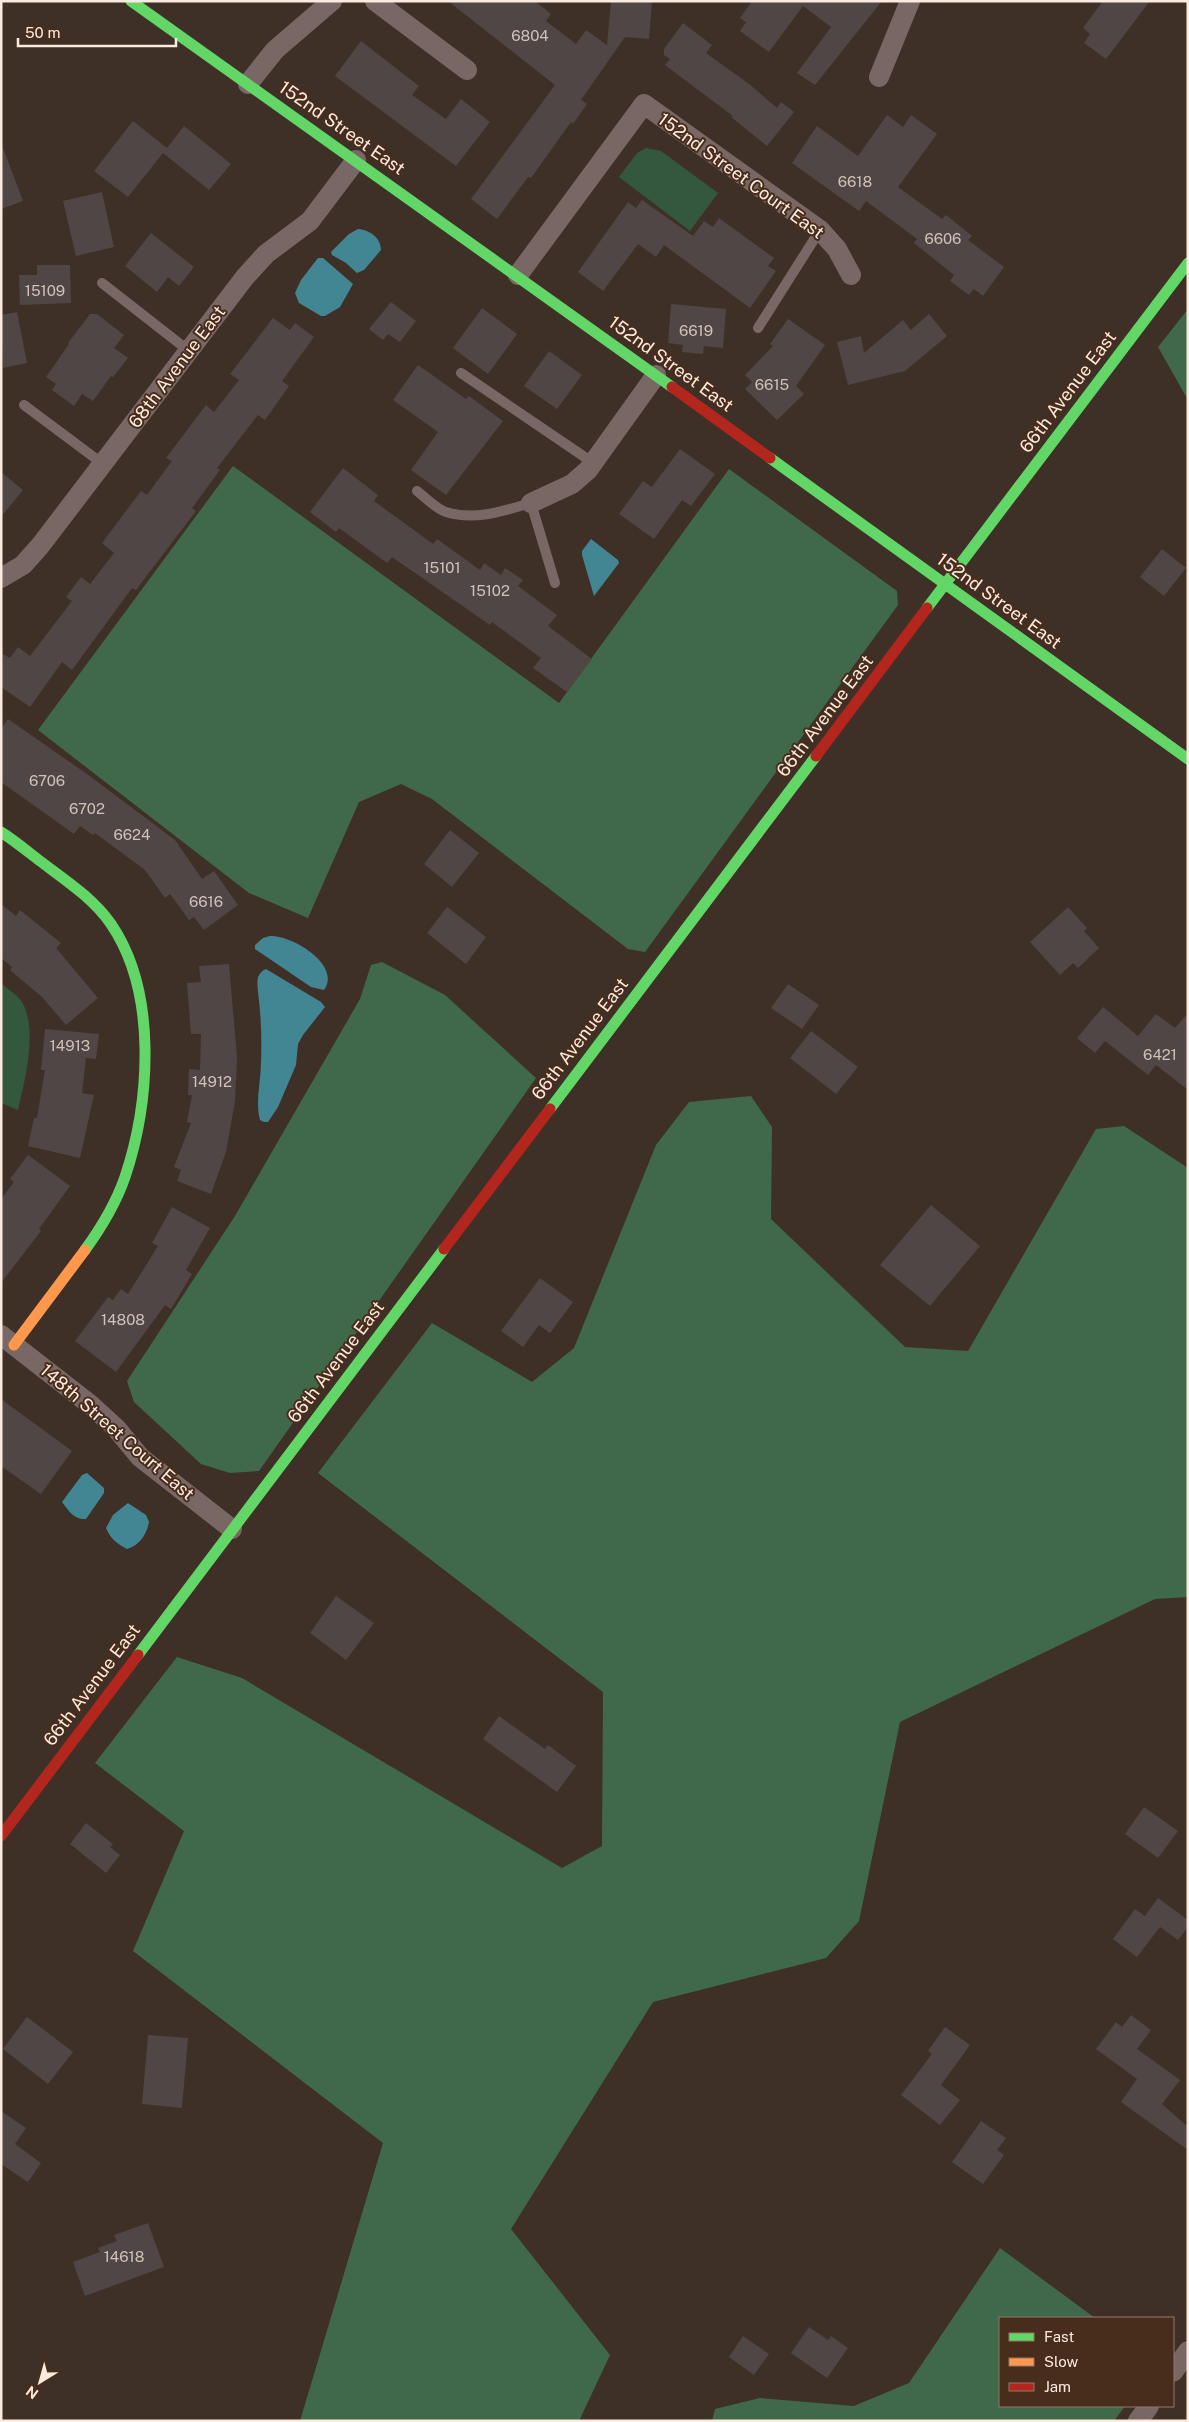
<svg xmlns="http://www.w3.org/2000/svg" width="1189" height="2422" viewBox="0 0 1189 2422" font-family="'Public Sans',sans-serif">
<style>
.green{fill:#33583d}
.forest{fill:#40694b}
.water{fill:#438693}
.building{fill:#514646}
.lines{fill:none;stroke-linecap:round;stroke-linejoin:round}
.lane{stroke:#786765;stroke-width:10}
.street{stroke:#786765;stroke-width:20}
.fast{stroke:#63d668;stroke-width:11}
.slow{stroke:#ff974d;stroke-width:11}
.jam{stroke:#b3261e;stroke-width:11}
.labels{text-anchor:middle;stroke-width:4;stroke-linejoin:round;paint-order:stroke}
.number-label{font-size:15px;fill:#d1c1b9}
.street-label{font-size:18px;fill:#fceadf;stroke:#492d1c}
</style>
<rect width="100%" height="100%" fill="#3e3026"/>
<path class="green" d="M 646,148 L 661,151 L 718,193 L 690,231 L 619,177 L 637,153 Z
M 1,983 C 7,989 18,995 22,1002 C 38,1029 25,1080 18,1110 L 1,1103 Z"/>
<path class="forest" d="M 1188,309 L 1188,400 L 1158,347 Z
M 233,466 L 559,703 L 729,469 L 897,591 L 898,605 L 645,952 L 628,949 L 432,799 L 401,784 L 359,802 L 308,918 L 249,893 L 38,730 Z
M 382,962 L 445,995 L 536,1078 L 259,1471 L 230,1473 L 201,1464 L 134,1402 L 127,1381 L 235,1216 L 360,999 L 371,965 Z
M 751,1096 L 772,1127 L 771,1219 L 905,1347 L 968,1351 L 1096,1129 L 1124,1126 L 1188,1168 L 1188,1597 L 1155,1599 L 900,1722 L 859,1921 L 826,1958 L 653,2002 L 511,2229 L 610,2355 L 579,2421 L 300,2421 L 383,2143 L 133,1951 L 184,1831 L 95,1763 L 177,1657 L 242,1678 L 562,1868 L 602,1846 L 603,1692 L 318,1473 L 432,1323 L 532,1382 L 574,1348 L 656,1145 L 689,1102 Z
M 1000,2248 L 1095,2318 L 1000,2318 L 1000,2406 L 1125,2406 L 1114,2421 L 712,2421 L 715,2409 L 760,2398 L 854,2406 L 909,2383 Z"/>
<path class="water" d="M 358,229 C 370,230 381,238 381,250 L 364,270 L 357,273 L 346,263 L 332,255 L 331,252 L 349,234 Z
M 318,258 L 323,258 L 353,284 L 340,307 L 325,316 L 321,316 L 299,303 L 295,293 L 301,280 Z
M 591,539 L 618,560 L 619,563 L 594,596 L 582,555 L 582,551 Z
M 270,936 C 292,935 342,965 324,990 L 311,987 L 255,949 L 255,945 L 263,938 Z
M 266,969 L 321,1002 L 325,1007 L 303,1035 L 298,1044 L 296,1065 L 278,1107 L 268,1122 L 264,1122 L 260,1120 C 255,1101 261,1081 261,1062 C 262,1039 261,1015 258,992 C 257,981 256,974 266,969 Z
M 87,1473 L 104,1488 L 104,1493 L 86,1519 C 74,1520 69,1511 62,1502 L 82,1475 Z
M 128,1503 L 146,1515 L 149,1522 C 147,1534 139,1546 127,1549 C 117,1544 110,1538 106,1528 L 113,1515 Z"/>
<path class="building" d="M 448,1 L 535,1 L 551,14 L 546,21 L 576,44 L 586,30 L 607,45 L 611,1 L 652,1 L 649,39 L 625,37 L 581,100 L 587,104 L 573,124 L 571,122 L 531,178 L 528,177 L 497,219 L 471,199 L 555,85 Z
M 752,1 L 882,1 L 815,85 L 797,73 L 831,27 L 803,6 L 769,52 L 740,31 L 746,22 L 740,18 Z
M 1103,1 L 1150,1 L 1106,59 L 1084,43 L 1090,34 L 1083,28 Z
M 683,23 L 712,45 L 706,53 L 749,84 L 777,108 L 781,102 L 794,112 L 767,146 L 731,117 L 733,116 L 665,65 L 670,59 L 664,55 L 664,49 Z
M 361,41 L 419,86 L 412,95 L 446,119 L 461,99 L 490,122 L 456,166 L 335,76 Z
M 887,115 L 903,127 L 911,115 L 937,134 L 898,187 L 942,219 L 946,215 L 972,236 L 968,240 L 1004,267 L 983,296 L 974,289 L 969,295 L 950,281 L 954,275 L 914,243 L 917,239 L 866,201 L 859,211 L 792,163 L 817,126 L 858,156 Z
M 133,121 L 167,148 L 184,126 L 231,164 L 209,190 L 163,153 L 128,197 L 94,171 Z
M 3,148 L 23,201 L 1,209 L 1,149 Z
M 102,192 L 114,247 L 76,256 L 63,201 Z
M 642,200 L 693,236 L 704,221 L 713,227 L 719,218 L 774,258 L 768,266 L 776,271 L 750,308 L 664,245 L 656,257 L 638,244 L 603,291 L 578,272 L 628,202 L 636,208 Z
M 151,233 L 194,267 L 179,286 L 168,277 L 157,292 L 125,266 Z
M 37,265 L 70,265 L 71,303 L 20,305 L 19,275 L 37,275 Z
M 391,302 L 416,321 L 400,342 L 388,334 L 383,340 L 369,329 Z
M 671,304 L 726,309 L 723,348 L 704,346 L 703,354 L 682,352 L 683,345 L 668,343 Z
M 482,308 L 517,334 L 488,374 L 453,348 Z
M 17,312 L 27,363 L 3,368 L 1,315 Z
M 90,314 L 97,314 L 124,335 L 114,348 L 128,358 L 113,377 L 111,376 L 93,401 L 82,394 L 74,406 L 52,390 L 56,384 L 46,377 L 69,344 L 68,343 Z
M 929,314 L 947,336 L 905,371 L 848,385 L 837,342 L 861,336 L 864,353 L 903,320 L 911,330 Z
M 273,318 L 290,330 L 295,323 L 314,337 L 282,381 L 289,386 L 265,420 L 258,415 L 217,468 L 220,470 L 192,508 L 196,511 L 136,590 L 132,588 L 72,670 L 62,662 L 30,707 L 1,687 L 1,653 L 10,658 L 18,647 L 30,656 L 72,601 L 66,597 L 81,577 L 90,584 L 114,553 L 102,543 L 141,491 L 147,495 L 172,461 L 166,458 L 206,405 L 214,412 L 239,380 L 230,374 Z
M 788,319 L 825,345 L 796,386 L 804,394 L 777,420 L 745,389 L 752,382 L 745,375 L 773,346 L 770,344 Z
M 549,351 L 582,375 L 557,409 L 524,386 Z
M 418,365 L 466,399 L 469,396 L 503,421 L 446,495 L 411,470 L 438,432 L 393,400 Z
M 680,449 L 715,474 L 691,506 L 682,500 L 654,539 L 619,514 L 643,481 L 652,487 Z
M 343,468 L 378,495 L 374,501 L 433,544 L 437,539 L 480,570 L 484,563 L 501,575 L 505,568 L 523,580 L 518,586 L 557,615 L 548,626 L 592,659 L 567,692 L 533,668 L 541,658 L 492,622 L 490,625 L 392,557 L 387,563 L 339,528 L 336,532 L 310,512 Z
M 1,472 L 23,490 L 1,517 Z
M 1162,549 L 1186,568 L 1164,596 L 1140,577 Z
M 8,719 L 87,774 L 175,840 L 202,879 L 214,871 L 238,905 L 204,930 L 194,917 L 189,920 L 170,894 L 165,898 L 145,870 L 95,833 L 93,835 L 80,826 L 74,834 L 1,782 L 1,729 Z
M 450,830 L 479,853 L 452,887 L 424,864 Z
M 1,904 L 16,916 L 20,910 L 61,943 L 56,948 L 98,998 L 66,1025 L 42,997 L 10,970 L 12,967 L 1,958 Z
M 447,907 L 486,937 L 466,964 L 427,933 Z
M 1068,907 L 1087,928 L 1084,931 L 1099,948 L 1078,968 L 1073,963 L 1060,975 L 1030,942 Z
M 229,964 L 237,1057 L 235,1101 L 226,1152 L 211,1194 L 177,1181 L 181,1170 L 174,1167 L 191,1123 L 187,1122 L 192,1095 L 188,1095 L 189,1069 L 200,1070 L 201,1034 L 191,1034 L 187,983 L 201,982 L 199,966 Z
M 788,984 L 819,1005 L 802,1029 L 771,1008 Z
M 1103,1007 L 1138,1036 L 1156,1014 L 1175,1028 L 1188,1013 L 1188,1090 L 1156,1065 L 1148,1075 L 1105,1041 L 1095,1053 L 1077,1038 Z
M 45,1029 L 99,1034 L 96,1059 L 86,1058 L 82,1093 L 94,1095 L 80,1158 L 28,1146 L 34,1118 L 37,1118 L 45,1070 L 41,1070 Z
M 811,1031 L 858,1067 L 836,1094 L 790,1058 Z
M 28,1155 L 70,1186 L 39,1229 L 41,1231 L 1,1283 L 1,1199 L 14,1182 L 10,1179 Z
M 931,1205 L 980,1246 L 930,1306 L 880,1265 Z
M 172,1207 L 210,1228 L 186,1270 L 192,1274 L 171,1309 L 165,1305 L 116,1372 L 75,1341 L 108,1297 L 113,1300 L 121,1289 L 128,1294 L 158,1246 L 152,1243 Z
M 540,1278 L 573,1302 L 550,1333 L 539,1325 L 523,1347 L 501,1331 Z
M 1,1399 L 72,1451 L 41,1494 L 1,1466 Z
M 336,1596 L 374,1623 L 346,1660 L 310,1633 Z
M 499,1716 L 545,1749 L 548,1745 L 576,1766 L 557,1792 L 483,1739 Z
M 1144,1807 L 1178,1831 L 1158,1858 L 1125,1834 Z
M 86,1823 L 113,1844 L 110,1847 L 120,1855 L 106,1873 L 70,1844 Z
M 1158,1898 L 1188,1920 L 1188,1927 L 1178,1940 L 1160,1927 L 1137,1957 L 1113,1939 L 1135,1909 L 1145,1916 Z
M 1131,2015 L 1151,2030 L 1137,2049 L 1180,2080 L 1162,2104 L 1188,2127 L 1188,2150 L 1121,2102 L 1137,2079 L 1096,2049 L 1116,2022 L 1122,2027 Z
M 27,2017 L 73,2052 L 48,2084 L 3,2049 Z
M 945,2027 L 970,2045 L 941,2085 L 960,2100 L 940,2125 L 901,2095 L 932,2054 L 928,2051 Z
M 148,2035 L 188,2038 L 182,2108 L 142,2104 Z
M 1,2111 L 26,2128 L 15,2144 L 41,2163 L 28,2182 L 1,2164 Z
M 981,2121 L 1006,2138 L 997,2150 L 1004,2155 L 983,2184 L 952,2162 Z
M 148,2223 L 164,2267 L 85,2296 L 73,2262 L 100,2252 L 98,2248 L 117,2241 L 114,2235 Z
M 809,2327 L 828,2340 L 831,2336 L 848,2348 L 827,2378 L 791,2353 Z
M 743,2336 L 769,2354 L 754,2375 L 729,2357 Z"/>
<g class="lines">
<path class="lane" d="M 102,283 L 189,351
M 758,328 L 820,230
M 461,373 L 592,462
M 24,405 L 103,464
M 417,491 C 426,498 436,509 446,512 C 475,521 503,511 531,503 L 555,583"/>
<path class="street" d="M 375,1 L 467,70
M 879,77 L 910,1
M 248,84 L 275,50 L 332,1
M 518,275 L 644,104 L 820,230 L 837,249 L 851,275
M 531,503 L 572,484 L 588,470 L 656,375
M 1,578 L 23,565 L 40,546 L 245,277 L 266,254 L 310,221 L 356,160
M 1,1335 L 92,1406 L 116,1428 L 140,1457 L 232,1529
M 1173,2372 L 1188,2351
M 1138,2421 L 1149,2406"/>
<path class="fast" d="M 131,1 L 672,387
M 770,458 L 1188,759
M 927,608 L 1188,263
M 1,832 C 15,841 27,851 40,861 C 65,880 93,898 111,924 C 158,993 150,1102 125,1177 C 116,1203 101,1228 85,1250
M 550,1109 L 816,756
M 138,1655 L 444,1249"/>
<path class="slow" d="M 14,1345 L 85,1250"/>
<path class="jam" d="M 672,387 L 770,458
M 816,756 L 927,608
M 444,1249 L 550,1109
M 1,1836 L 138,1655"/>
</g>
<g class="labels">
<g class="number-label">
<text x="530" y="41">6804</text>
<text x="855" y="187">6618</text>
<text x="943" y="244">6606</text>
<text x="45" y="296">15109</text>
<text x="696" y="336">6619</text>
<text x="772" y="390">6615</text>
<text x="442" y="573">15101</text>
<text x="490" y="596">15102</text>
<text x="47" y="786">6706</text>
<text x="87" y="814">6702</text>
<text x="132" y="840">6624</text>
<text x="206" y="907">6616</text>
<text x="70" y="1051">14913</text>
<text x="1160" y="1060">6421</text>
<text x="212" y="1087">14912</text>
<text x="123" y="1325">14808</text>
<text x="124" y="2262">14618</text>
</g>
<g class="street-label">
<text transform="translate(342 128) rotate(35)" y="6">152nd Street East</text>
<text transform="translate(741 176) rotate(36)" y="6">152nd Street Court East</text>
<text transform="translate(671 364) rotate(36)" y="6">152nd Street East</text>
<text transform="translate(177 367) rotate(-53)" y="6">68th Avenue East</text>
<text transform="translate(1068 392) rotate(-53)" y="6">66th Avenue East</text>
<text transform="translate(999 601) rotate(36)" y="6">152nd Street East</text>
<text transform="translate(825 716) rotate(-53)" y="6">66th Avenue East</text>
<text transform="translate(580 1039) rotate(-53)" y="6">66th Avenue East</text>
<text transform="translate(336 1362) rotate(-53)" y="6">66th Avenue East</text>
<text transform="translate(117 1432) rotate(41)" y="6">148th Street Court East</text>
<text transform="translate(92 1685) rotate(-53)" y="6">66th Avenue East</text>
</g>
</g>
<rect width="1189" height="2422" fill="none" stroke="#fceadf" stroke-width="5"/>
<rect x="999" y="2317" width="175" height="90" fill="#492d1c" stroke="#91796a"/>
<rect x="1009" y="2333" width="25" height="8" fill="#63d668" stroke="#91796a"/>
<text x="1044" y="2342" font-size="15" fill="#fceadf">Fast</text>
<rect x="1009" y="2358" width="25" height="8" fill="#ff974d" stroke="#91796a"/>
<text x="1044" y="2367" font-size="15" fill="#fceadf">Slow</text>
<rect x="1009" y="2383" width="25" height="8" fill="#b3261e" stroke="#91796a"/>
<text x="1044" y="2392" font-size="15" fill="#fceadf">Jam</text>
<g transform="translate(40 2382) rotate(217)" stroke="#492d1c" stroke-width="4" paint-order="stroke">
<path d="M0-4L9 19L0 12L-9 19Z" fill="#fceadf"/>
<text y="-8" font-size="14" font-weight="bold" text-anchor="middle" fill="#fceadf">N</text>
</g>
<path d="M18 38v8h158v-8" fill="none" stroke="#fceadf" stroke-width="2.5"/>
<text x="25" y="38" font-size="15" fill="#fceadf" stroke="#492d1c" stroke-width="4" paint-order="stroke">50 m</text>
</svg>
